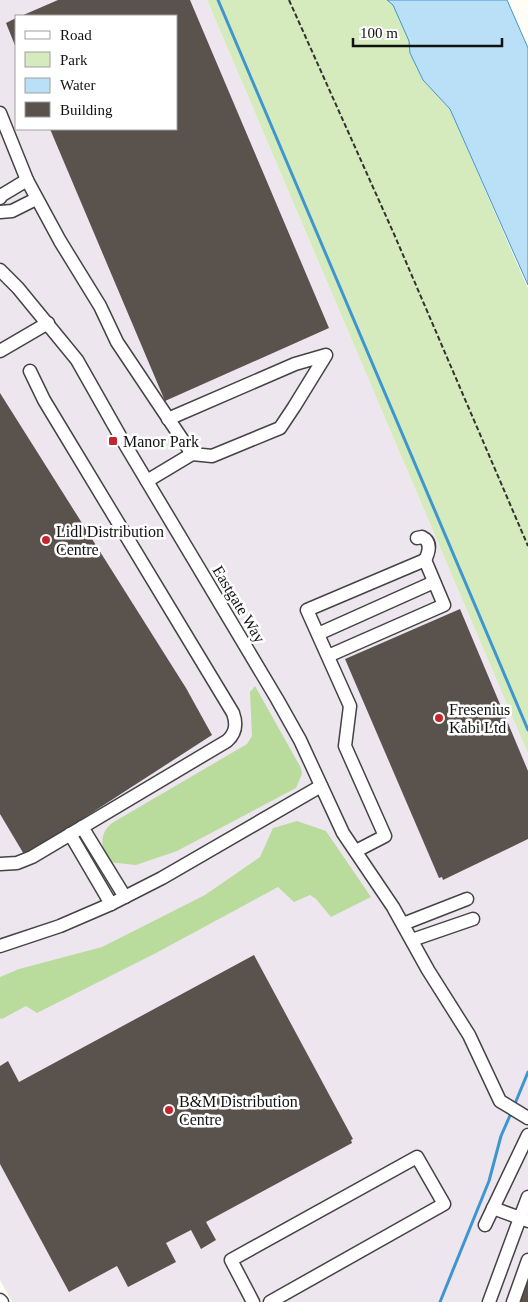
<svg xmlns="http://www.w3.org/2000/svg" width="528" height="1302" viewBox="0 0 528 1302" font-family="'Times New Roman',serif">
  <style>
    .industrial { fill: #eee6ef; fill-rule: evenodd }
    .green { fill: #d5ebbd }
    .forest { fill: #b9dc9c }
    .water { fill: #b9e0f7; stroke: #3f96cf }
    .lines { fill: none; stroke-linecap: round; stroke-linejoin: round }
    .stream { stroke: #3f96cf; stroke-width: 3 }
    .building { fill: #5a524d }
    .minor-casing { stroke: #444; stroke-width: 15 }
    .path { stroke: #333; stroke-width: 2; stroke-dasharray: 5 2.5; stroke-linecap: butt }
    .minor { stroke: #fff; stroke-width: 12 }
    .poi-dot { fill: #c4262e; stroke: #fff; stroke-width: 2 }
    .labels { text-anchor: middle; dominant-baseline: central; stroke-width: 5; stroke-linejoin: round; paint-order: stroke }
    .poi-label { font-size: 16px; fill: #111; stroke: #fff; text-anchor: start }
    .street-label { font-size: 16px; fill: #111; stroke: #fff }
  </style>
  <rect width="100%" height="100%" fill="#fffdf5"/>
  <path class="industrial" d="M0,0H207L528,754V1302H12L0,1280ZM16,16H176V129H16Z"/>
  <path class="green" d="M207,0H387L393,5L409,41L410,53L423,80L450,109L528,289V754Z"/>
  <g class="forest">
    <path d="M255,686L301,768L302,774L296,788L177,851L136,865L107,862C102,846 98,835 112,823L247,744L252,736L250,692Z"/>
    <path d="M297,821L326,831L371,897L331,917L316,899L310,895L294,902L278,887L156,953L37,1013L26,1006L2,1019L0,1018V977L19,969L102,947L205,895L260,857L273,828Z"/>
  </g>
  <path class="water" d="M387,0H507L528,48V285L450,109L423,80L410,53L409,41L393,5Z"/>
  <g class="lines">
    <g class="stream">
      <path d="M218,0L528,730"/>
      <path d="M514,1106L528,1072"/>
      <path d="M440,1302L489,1181L501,1136L512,1111"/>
    </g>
  </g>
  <g class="building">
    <path d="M58,0H190L329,328L165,401L50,129H176V16H21Z"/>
    <path d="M16,18V48L6,23Z"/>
    <path d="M0,393L186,688L212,735L25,856L0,814Z"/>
    <path d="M460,609L528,771V839L443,880L442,877L439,878L345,659Z"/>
    <path d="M254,955L353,1139L351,1140L352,1143L206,1222L216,1240L201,1249L191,1230L166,1243L176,1262L128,1287L117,1266L69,1292L0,1164V1066L8,1061L19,1082Z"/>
    <path d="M528,1272V1302H517Z"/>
  </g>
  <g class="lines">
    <defs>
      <g id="minor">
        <path d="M0,113L27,180"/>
        <path d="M0,198L2,195L27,180L60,241L100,306L117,342L192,454L147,481"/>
        <path d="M0,212L12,211L36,199"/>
        <path d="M0,270L18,288L77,360L120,436L277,699L300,740L343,833L393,907L428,970L469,1035L500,1101L528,1118"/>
        <path d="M0,351L48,323"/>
        <path d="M168,419L295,364L326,355L294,407L280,428L212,456L192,454"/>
        <path d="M417,538L422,537C432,542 429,552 425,560"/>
        <path d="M318,634L434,582"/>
        <path d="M328,656L444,605L425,560L307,610L350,706L345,746L385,836L356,851"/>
        <path d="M82,827L125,897"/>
        <path d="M70,834L111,904"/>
        <path d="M0,864L17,863L32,857L227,741C236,733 237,724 233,713L44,400L30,371"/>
        <path d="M403,924L467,899"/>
        <path d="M412,940L473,919"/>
        <path d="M0,946L60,926L111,904L162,878L321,786"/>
        <path d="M493,1208L520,1218L528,1197"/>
        <path d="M485,1225L528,1135"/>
        <path d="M0,1300L2,1302"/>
        <path d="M253,1302L231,1260L417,1157L444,1204L270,1302"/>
        <path d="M489,1302L520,1218L528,1221"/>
        <path d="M513,1302L528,1260"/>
      </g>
    </defs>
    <use href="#minor" class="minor-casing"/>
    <path class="path" d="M289,0L394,234L528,546"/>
    <use href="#minor" class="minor"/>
  </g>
  <g class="poi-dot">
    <rect x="108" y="436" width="10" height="10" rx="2.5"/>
    <circle cx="46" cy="540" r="5"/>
    <circle cx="439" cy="718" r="5"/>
    <circle cx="169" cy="1110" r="5"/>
  </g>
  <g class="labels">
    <g class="poi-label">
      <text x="123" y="441">Manor Park</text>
      <text x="56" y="531">Lidl Distribution<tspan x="56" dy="18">Centre</tspan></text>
      <text x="449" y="709">Fresenius<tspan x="449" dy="18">Kabi Ltd</tspan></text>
      <text x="179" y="1101">B&amp;M Distribution<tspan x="179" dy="18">Centre</tspan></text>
    </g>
    <g class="street-label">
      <text transform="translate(239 604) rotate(59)">Eastgate Way</text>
    </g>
  </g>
  <rect x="15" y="15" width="162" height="115" fill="#ffffff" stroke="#a0a0a0"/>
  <rect x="25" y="31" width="25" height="8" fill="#ffffff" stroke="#a0a0a0"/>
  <text x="60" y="40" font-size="15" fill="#111111">Road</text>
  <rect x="25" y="52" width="25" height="15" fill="#d5ebbd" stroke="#a0a0a0"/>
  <text x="60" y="65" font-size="15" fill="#111111">Park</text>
  <rect x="25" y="78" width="25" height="15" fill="#b9e0f7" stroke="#a0a0a0"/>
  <text x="60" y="90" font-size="15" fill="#111111">Water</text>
  <rect x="25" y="102" width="25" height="15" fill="#5a524d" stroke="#a0a0a0"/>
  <text x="60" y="115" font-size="15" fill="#111111">Building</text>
  <path d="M353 38v8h149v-8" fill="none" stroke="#111111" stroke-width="2.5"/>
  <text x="360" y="38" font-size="15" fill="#111111" stroke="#ffffff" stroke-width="4" paint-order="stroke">100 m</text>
</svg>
